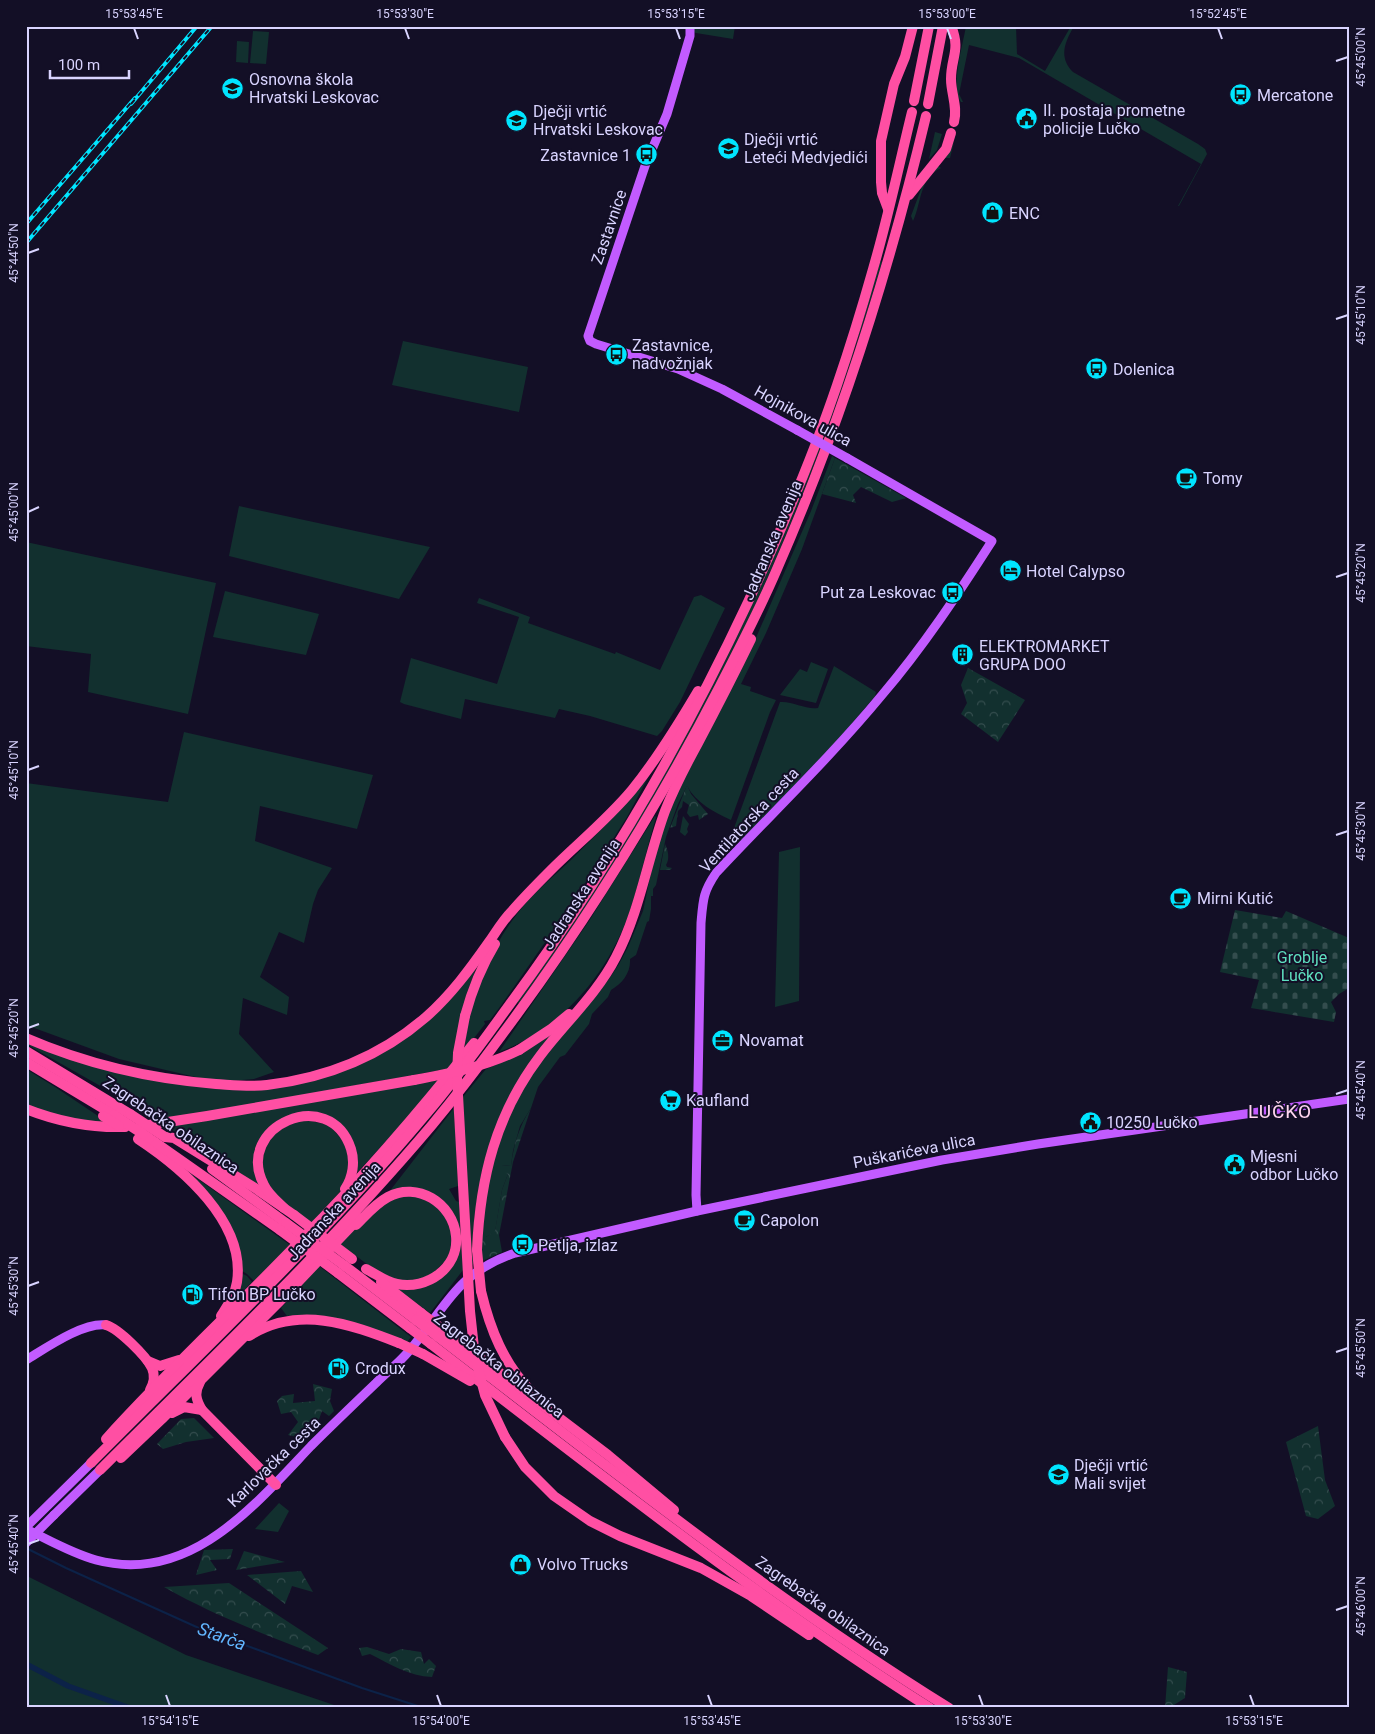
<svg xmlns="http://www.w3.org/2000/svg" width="1375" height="1734" viewBox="0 0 1375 1734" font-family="Roboto,sans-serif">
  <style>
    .green { fill: #12302f }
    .forest { fill: url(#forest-crowns) }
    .cemetery { fill: url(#cemetery-stones) }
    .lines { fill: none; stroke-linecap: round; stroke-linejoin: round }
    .stream { stroke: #0c2248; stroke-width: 2 }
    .canal { stroke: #0c2248; stroke-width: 5.5 }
    .major { stroke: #c25bff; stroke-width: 9 }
    .highway { stroke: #ff4fa3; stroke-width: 10 }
    .rail-casing { stroke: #00e5ff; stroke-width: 4 }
    .rail { stroke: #130f26; stroke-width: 2; stroke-dasharray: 5.5; stroke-linecap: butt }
    .major-bridge { stroke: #c25bff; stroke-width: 9 }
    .highway-bridge { stroke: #ff4fa3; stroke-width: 10 }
    .ticks { fill: none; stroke: #d9d4ff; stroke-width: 2 }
    .labels { text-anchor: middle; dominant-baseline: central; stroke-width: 4; stroke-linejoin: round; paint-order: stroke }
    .poi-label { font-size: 16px; fill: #d9d4ff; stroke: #130f26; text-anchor: start }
    .street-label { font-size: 16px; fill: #d9d4ff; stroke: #130f26 }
    .park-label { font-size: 16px; fill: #5fe0c0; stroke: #130f26 }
    .water-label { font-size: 18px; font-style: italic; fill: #62b6ff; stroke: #130f26 }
    .quarter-label { font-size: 19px; letter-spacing: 1px; fill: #ffd6f0; stroke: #130f26 }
    .neatline { fill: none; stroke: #d9d4ff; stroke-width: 2 }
    .ticks-label { font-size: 12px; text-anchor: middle; fill: #d9d4ff }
  </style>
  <defs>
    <pattern id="forest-crowns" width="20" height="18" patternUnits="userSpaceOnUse" patternTransform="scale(1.25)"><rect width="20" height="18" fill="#12302f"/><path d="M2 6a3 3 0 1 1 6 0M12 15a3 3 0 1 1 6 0" fill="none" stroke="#344d4e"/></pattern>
    <pattern id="cemetery-stones" width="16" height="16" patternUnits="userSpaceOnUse" patternTransform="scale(1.25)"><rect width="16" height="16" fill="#12302f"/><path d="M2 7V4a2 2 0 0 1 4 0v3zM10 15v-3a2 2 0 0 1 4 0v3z" fill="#344d4e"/></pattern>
  </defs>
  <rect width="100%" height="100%" fill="#130f26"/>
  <g class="green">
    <path d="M694,26H735L733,39L696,33L693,32Z"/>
    <path d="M966,26H1016L1017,54L1045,71L1071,26H1074C1065,42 1058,57 1073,72L1198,144L1205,149L1207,154L1179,206H1178L1201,164L1019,58L969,45L959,94L963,102H961C950,87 963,45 966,26Z"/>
    <path d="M253,31L269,32L266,64L250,63Z"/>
    <path d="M237,41L249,42L248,63L236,62Z"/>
    <path d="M935,132L942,134L937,150L929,159Z"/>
    <path d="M954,142L950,158H945L938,166L941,168C919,178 922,202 913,221L911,216L924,181L949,151Z"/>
    <path d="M880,262H882C832,432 767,599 679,754C647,809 615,865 579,918C560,947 539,975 519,1003L517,1002L562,940L627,838L676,754L737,636L763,581L855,347Z"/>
    <path d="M403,341L528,367L519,412L392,385Z"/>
    <path d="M832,456L835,458L802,549L766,633L741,684L751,687L750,691L776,700L770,712L731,820C714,812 696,803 687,786L678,804L666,837L656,885L653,889V896H651V909L649,921L647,922L636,955L630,959C631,973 622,984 611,990L608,997L592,1014L589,1024L565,1055L560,1057L538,1087L531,1108L520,1126L513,1151L511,1166L502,1165L508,1174L502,1190L495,1232L486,1237H481L486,1186L501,1134L521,1091L547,1052L609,979L619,964L628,947L643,911L656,849L667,813L755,640L811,511Z"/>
    <path d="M239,506L430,547L399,599L229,556Z"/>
    <path d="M26,542L216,583L188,714L88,692L91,654L26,646Z"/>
    <path d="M225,591L319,614L306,655L213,637Z"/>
    <path d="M701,595L725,608L680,702L662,731L657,736L590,716L559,709L555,718L465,699L461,719L404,704L400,702L411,658L497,684L519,617L477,603L479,598L530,617L528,623L615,654L616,652L660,670L694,597Z"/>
    <path d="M811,662L828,669L816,703L780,695L800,669L807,672Z"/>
    <path d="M834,666L876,692L875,696L836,742L742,839L726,850L780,702C793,701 806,710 818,708Z"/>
    <path d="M184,732L373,775L357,829L260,806L255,841L332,868L318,890L313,904L304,943L279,932L260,977L289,997L287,1015L243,998L239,1034L274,1072L254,1079L230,1081L204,1079L119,1059L26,1025V783L168,802Z"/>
    <path d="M649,776L627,817L571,905L502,1004L490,1020L484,1021L485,1024L464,1051C469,1002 487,953 517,914C533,893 553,877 571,860C598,833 625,806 649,776Z"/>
    <path d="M655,816L656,817C648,844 642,871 634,898C614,967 566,1027 499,1052L589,921Z"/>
    <path d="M800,847L799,1001L775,1007L779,852Z"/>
    <path d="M477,966L467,993L452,1068L158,1121L143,1110L26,1044V1041L58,1053L247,1088L374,1056Z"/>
    <path d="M555,1031L543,1045L482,1170L474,1219V1264L472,1265L462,1098L486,1069L498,1064Z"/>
    <path d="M26,1069L55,1087L110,1124L74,1120L26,1106Z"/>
    <path d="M442,1080L355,1175L345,1133L302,1113L290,1115L264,1135L262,1187L166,1126L412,1084Z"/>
    <path d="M454,1108L458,1186L449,1189L456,1201L459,1202L463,1270L430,1313L396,1288L417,1287L457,1253L444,1203L389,1192Z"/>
    <path d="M302,1119L329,1125L345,1143L350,1165L343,1187L339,1193L311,1223L284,1204L271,1189L262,1171L264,1149L274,1132Z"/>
    <path d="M177,1164L290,1245L254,1281L247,1274L242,1271L239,1249Z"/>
    <path d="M416,1195L442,1210L453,1236L448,1258L428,1278L403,1282L379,1273L340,1244L373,1209L390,1199Z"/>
    <path d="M319,1266L411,1337L407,1342L293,1315L287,1316L281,1308Z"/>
    <path d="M241,1273L247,1276L252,1282L234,1301Z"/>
    <path d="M279,1503L289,1511L278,1532L255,1529Z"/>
    <path d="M29,1577L186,1655L343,1708H26V1580Z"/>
  </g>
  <g class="forest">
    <path d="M835,458L844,463L906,498L892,502L861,487L853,495L856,503L822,494Z"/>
    <path d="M968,668L1025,700L998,742L961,714L967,703L961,685Z"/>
    <path d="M687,785L691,794L708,814L699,820L698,815L690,817L687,813L689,805L683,801L682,807L678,811L676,826L670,828Z"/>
    <path d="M683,816L689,824L687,829L688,832L685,836L680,832Z"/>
    <path d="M665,844C668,850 670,859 666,865L667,867L672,868L670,870H660Z"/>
    <path d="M531,1108L513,1162L499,1235L502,1252L482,1261L481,1237H486L495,1231L502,1190L508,1174L503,1171L502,1165L511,1166C514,1143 519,1127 531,1108Z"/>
    <path d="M313,1384L332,1389L330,1401L334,1411L329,1416L322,1411L318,1422L308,1426L297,1437L288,1435L298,1422L291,1412L281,1414L277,1401L282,1396L294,1394L293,1403L315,1401Z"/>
    <path d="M194,1418L214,1438L186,1442L163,1449L157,1444L181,1419Z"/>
    <path d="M1318,1426L1325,1480L1335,1506L1318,1519L1306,1516L1286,1442Z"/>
    <path d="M233,1549L230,1559L210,1560L217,1570L196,1575L204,1550Z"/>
    <path d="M244,1551L285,1562L236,1570Z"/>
    <path d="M301,1571L313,1592L292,1586L285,1604L247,1575Z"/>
    <path d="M229,1583L328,1648L318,1655C266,1635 213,1615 164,1587Z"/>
    <path d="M367,1647L389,1654L401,1649L421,1652L424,1664L429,1659L436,1666L432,1677C409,1676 390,1664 370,1654L362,1656L359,1648Z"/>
    <path d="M1168,1667L1187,1672L1185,1698L1169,1708H1165Z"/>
  </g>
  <path class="cemetery" d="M1235,910L1282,918L1286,911L1349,938V988L1339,994L1331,1002L1336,1012L1334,1022L1251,1008L1259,980L1220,972Z"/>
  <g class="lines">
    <path class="stream" d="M26,1548L66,1568L201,1629L362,1688L424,1708"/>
    <path class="canal" d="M26,1664L68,1686L130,1708"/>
    <g class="major">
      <path d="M690,26V36L667,114L645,166L588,336L590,341L596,344L678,369L722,389L797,430"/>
      <path d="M697,1211L696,1195L701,923C703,900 703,892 716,873C771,814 830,758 882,695C923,647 958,594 992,541L847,458"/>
      <path d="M26,1360C46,1348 83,1322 106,1325"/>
      <path d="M54,1515L100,1470"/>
      <path d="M26,1527L91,1463"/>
      <path d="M26,1529C49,1540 71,1553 96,1560C189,1585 254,1506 311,1446C332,1425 354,1404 376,1383C387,1372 399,1363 409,1351C447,1307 454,1274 515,1253L697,1211L942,1160L1038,1144L1349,1099"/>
    </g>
    <g class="highway">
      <path d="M951,26C961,50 951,57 951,79C951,94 958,107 954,122"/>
      <path d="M914,101L929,26"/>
      <path d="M928,104L943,26"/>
      <path d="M909,195L946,149L951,133"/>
      <path d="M888,209L882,193L881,182V141L894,84L905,57L913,26"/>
      <path d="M465,1016C472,990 481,967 495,944"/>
      <path d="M26,1038C86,1064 152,1079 216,1084C233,1085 251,1087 267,1085C326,1078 381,1056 426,1017C451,995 470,969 489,942C496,932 503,920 512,911C524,897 537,884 550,871C577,844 607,820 632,790C657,759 678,725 698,691"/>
      <path d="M519,1050L551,1029L569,1014"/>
      <path d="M26,1051L130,1114"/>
      <path d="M26,1062L114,1115"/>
      <path d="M26,1109C59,1122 90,1128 125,1127"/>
      <path d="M142,1126L207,1116L414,1080"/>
      <path d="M165,1137L174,1138L255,1188L294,1215"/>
      <path d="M138,1139C182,1168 246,1222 237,1282C235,1295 228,1305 221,1316"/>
      <path d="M152,1140L280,1230"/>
      <path d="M212,1169L286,1223"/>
      <path d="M284,1208C277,1201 268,1194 264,1185C233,1126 330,1084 351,1149C355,1162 353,1177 345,1189"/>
      <path d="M356,1225C366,1215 375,1204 388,1197C417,1181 453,1203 456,1236C459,1268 427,1290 397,1284C386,1282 376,1274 366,1269"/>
      <path d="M477,1250C480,1178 496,1114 540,1056C565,1023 597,994 616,957C640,911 647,860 665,811C674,788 686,765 698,743C716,709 734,674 751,639"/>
      <path d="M345,1266L416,1320"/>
      <path d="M338,1273L410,1328"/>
      <path d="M381,1282L421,1313"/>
      <path d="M481,1291C490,1329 504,1365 533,1393"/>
      <path d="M106,1325C119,1329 146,1356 152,1368C155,1375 154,1383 150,1390"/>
      <path d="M442,1329L608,1455L674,1510"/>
      <path d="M249,1336C298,1305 350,1324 399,1343"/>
      <path d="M437,1336C604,1464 769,1596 949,1708"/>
      <path d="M431,1344C594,1470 756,1597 930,1708"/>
      <path d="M423,1354L470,1381"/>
      <path d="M148,1361L160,1366L179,1360"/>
      <path d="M200,1382C194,1393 196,1400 202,1410L276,1485"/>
      <path d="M172,1413L184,1407L202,1410"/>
      <path d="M505,1437L525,1467L554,1496L590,1521L620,1536L701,1568L751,1596L809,1635"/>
      <path d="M106,1439C169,1369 238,1306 302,1239C363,1177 420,1111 474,1043"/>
      <path d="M121,1458L162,1419L278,1303L359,1218"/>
      <path d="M91,1463C205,1348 323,1237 427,1113C457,1078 483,1041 510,1004C603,878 682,743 748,602C781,531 812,459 837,385C850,347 862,308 873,269C888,218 899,165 912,112"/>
      <path d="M100,1470C213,1357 329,1247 432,1125C456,1096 479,1066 501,1036C584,925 657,808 720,686C740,647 760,609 777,569C841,423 889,271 926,116"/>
    </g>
    <defs>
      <g id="rail">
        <path d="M131,104L197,26"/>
        <path d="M26,224L135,98"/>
        <path d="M26,243L212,26"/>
      </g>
    </defs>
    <use href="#rail" class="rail-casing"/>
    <use href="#rail" class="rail"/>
    <g class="major-bridge">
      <path d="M797,430L847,458"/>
      <path d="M26,1543L54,1515"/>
    </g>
    <g class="highway-bridge">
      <path d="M465,1016L458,1053L457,1077L470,1311L475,1357L485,1395L505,1437"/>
      <path d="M414,1080C452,1073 484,1067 519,1050"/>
      <path d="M130,1114L165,1137"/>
      <path d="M114,1115L149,1138"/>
      <path d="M103,1116L119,1126"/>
      <path d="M294,1215L352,1259"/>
      <path d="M286,1223L345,1266"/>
      <path d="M280,1230L338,1273"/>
      <path d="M477,1250L481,1291"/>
      <path d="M421,1313L442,1329"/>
      <path d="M416,1320L437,1336"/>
      <path d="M410,1328L431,1344"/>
      <path d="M399,1343L423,1354"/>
    </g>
  </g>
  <path class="ticks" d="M134,28L138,39M405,28L409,39M676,28L680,39M947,28L951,39M1218,28L1222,39M1336,61L1348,57M28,253L39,249M1336,319L1348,315M28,512L39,507M1336,577L1348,573M28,770L39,766M1336,835L1348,831M28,1028L39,1024M1336,1094L1348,1090M28,1286L39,1282M1336,1352L1348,1348M28,1544L39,1540M1336,1610L1348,1606M166,1695L170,1706M437,1695L441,1706M708,1695L712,1706M979,1695L983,1706M1250,1695L1254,1706"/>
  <defs>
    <symbol id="school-disc" viewBox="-11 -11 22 22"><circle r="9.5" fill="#00e5ff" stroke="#130f26"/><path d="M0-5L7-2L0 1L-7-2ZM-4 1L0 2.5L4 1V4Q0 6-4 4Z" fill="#111"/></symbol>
    <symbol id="bus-disc" viewBox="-11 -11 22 22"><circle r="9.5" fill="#00e5ff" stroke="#130f26"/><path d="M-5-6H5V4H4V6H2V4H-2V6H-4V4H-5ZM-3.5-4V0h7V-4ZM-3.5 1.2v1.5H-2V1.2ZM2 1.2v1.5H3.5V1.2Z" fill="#111"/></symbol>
    <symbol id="civic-disc" viewBox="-11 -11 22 22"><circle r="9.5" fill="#00e5ff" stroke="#130f26"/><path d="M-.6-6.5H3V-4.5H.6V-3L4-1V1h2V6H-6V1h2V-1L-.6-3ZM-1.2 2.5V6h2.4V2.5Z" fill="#111"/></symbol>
    <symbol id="shop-disc" viewBox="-11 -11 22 22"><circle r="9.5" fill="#00e5ff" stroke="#130f26"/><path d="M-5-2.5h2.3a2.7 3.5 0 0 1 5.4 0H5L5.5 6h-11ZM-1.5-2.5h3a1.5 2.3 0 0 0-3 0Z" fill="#111"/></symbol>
    <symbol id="cafe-disc" viewBox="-11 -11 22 22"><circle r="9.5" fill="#00e5ff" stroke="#130f26"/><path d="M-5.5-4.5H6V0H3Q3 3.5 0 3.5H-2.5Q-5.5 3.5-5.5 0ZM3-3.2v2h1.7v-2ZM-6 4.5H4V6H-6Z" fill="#111"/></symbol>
    <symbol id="hotel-disc" viewBox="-11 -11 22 22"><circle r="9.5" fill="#00e5ff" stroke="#130f26"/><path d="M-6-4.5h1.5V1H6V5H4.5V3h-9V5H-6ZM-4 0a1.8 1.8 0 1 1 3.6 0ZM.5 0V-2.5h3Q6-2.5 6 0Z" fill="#111"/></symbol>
    <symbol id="building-disc" viewBox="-11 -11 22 22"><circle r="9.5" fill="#00e5ff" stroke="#130f26"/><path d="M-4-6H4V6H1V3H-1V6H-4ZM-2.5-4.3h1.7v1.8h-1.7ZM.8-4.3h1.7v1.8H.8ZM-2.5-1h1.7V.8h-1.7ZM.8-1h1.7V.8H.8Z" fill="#111"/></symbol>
    <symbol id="office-disc" viewBox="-11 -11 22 22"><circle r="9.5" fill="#00e5ff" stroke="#130f26"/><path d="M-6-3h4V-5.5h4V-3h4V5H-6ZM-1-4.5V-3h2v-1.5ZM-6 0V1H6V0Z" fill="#111"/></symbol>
    <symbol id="supermarket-disc" viewBox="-11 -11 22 22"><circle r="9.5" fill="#00e5ff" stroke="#130f26"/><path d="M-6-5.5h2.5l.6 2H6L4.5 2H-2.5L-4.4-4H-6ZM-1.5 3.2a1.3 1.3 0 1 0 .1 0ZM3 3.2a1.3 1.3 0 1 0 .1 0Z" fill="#111"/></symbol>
    <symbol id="fuel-disc" viewBox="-11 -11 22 22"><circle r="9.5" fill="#00e5ff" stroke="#130f26"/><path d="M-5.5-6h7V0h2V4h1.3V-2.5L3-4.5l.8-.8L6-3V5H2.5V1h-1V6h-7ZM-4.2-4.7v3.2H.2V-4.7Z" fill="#111"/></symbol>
  </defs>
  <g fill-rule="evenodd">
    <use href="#school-disc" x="220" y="76" width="25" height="25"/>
    <use href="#bus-disc" x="1228" y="82" width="25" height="25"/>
    <use href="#civic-disc" x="1014" y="106" width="25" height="25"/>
    <use href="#school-disc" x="504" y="108" width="25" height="25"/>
    <use href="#school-disc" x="716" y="136" width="25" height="25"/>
    <use href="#bus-disc" x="634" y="142" width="25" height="25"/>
    <use href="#shop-disc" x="980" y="200" width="25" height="25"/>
    <use href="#bus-disc" x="604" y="342" width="25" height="25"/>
    <use href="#bus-disc" x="1084" y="356" width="25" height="25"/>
    <use href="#cafe-disc" x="1174" y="466" width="25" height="25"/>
    <use href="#hotel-disc" x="998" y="558" width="25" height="25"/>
    <use href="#bus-disc" x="940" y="580" width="25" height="25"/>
    <use href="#building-disc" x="950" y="642" width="25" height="25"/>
    <use href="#cafe-disc" x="1168" y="886" width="25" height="25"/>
    <use href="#office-disc" x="710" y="1028" width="25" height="25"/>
    <use href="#supermarket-disc" x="658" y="1088" width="25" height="25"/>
    <use href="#civic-disc" x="1078" y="1110" width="25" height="25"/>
    <use href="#civic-disc" x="1222" y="1152" width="25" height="25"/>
    <use href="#cafe-disc" x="732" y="1208" width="25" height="25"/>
    <use href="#bus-disc" x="510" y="1232" width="25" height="25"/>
    <use href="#fuel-disc" x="180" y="1282" width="25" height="25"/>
    <use href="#fuel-disc" x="326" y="1356" width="25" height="25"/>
    <use href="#school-disc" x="1046" y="1462" width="25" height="25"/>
    <use href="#shop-disc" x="508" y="1552" width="25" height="25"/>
  </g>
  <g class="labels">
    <g class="poi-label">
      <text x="249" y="79">Osnovna škola<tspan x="249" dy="18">Hrvatski Leskovac</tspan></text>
      <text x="1257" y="95">Mercatone</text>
      <text x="1043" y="110">II. postaja prometne<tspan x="1043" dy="18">policije Lučko</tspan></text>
      <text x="533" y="111">Dječji vrtić<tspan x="533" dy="18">Hrvatski Leskovac</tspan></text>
      <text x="744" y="139">Dječji vrtić<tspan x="744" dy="18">Leteći Medvjedići</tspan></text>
      <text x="631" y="155" text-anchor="end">Zastavnice 1</text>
      <text x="1009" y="213">ENC</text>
      <text x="632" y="345">Zastavnice,<tspan x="632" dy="18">nadvožnjak</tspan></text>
      <text x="1113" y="369">Dolenica</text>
      <text x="1203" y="478">Tomy</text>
      <text x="1026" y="571">Hotel Calypso</text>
      <text x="936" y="592" text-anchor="end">Put za Leskovac</text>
      <text x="979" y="646">ELEKTROMARKET<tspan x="979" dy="18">GRUPA DOO</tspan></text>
      <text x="1197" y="898">Mirni Kutić</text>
      <text x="739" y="1040">Novamat</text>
      <text x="686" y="1100">Kaufland</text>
      <text x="1106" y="1122">10250 Lučko</text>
      <text x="1250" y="1156">Mjesni<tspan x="1250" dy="18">odbor Lučko</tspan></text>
      <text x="760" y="1220">Capolon</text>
      <text x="538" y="1245">Petlja, izlaz</text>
      <text x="208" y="1294">Tifon BP Lučko</text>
      <text x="355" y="1368">Crodux</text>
      <text x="1074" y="1465">Dječji vrtić<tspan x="1074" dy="18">Mali svijet</tspan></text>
      <text x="537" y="1564">Volvo Trucks</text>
    </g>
    <g class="street-label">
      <text transform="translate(609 227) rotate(-71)">Zastavnice</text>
      <text transform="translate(803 416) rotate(29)">Hojnikova ulica</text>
      <text transform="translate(772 540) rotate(-67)">Jadranska avenija</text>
      <text transform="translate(749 820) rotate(-47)">Ventilatorska cesta</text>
      <text transform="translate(581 894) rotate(-57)">Jadranska avenija</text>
      <text transform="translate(171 1125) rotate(34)">Zagrebačka obilaznica</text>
      <text transform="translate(914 1151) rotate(-11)">Puškarićeva ulica</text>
      <text transform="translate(334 1211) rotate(-47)">Jadranska avenija</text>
      <text transform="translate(499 1365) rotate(38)">Zagrebačka obilaznica</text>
      <text transform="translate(274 1462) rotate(-44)">Karlovačka cesta</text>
      <text transform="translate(823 1606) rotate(35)">Zagrebačka obilaznica</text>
    </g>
    <g class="park-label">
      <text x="1302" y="957">Groblje<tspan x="1302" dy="18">Lučko</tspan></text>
    </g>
    <g class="water-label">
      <text transform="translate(222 1636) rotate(20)">Starča</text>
    </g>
    <g class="quarter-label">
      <text x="1280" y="1111">LUČKO</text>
    </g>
  </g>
  <rect width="1375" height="1734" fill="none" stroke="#130f26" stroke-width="55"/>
  <path d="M50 70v8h79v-8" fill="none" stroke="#d9d4ff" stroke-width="2.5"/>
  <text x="58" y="70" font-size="15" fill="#d9d4ff" stroke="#130f26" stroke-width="4" paint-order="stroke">100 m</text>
  <rect x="28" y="28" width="1320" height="1678" class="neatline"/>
  <g class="ticks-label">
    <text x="134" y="18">15°53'45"E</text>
    <text x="405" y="18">15°53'30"E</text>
    <text x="676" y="18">15°53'15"E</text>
    <text x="947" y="18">15°53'00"E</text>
    <text x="1218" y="18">15°52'45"E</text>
    <text transform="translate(1361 57) rotate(-90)" y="4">45°45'00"N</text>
    <text transform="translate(14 253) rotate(-90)" y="4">45°44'50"N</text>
    <text transform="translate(1361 315) rotate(-90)" y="4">45°45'10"N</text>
    <text transform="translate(14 512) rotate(-90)" y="4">45°45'00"N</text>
    <text transform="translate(1361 573) rotate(-90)" y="4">45°45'20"N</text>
    <text transform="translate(14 770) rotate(-90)" y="4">45°45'10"N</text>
    <text transform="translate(1361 831) rotate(-90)" y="4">45°45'30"N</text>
    <text transform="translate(14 1028) rotate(-90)" y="4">45°45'20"N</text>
    <text transform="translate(1361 1090) rotate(-90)" y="4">45°45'40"N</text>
    <text transform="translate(14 1286) rotate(-90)" y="4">45°45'30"N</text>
    <text transform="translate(1361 1348) rotate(-90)" y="4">45°45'50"N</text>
    <text transform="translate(14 1544) rotate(-90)" y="4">45°45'40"N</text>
    <text transform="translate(1361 1606) rotate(-90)" y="4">45°46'00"N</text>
    <text x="170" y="1725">15°54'15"E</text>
    <text x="441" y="1725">15°54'00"E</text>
    <text x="712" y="1725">15°53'45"E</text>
    <text x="983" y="1725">15°53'30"E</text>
    <text x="1254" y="1725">15°53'15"E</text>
  </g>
</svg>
